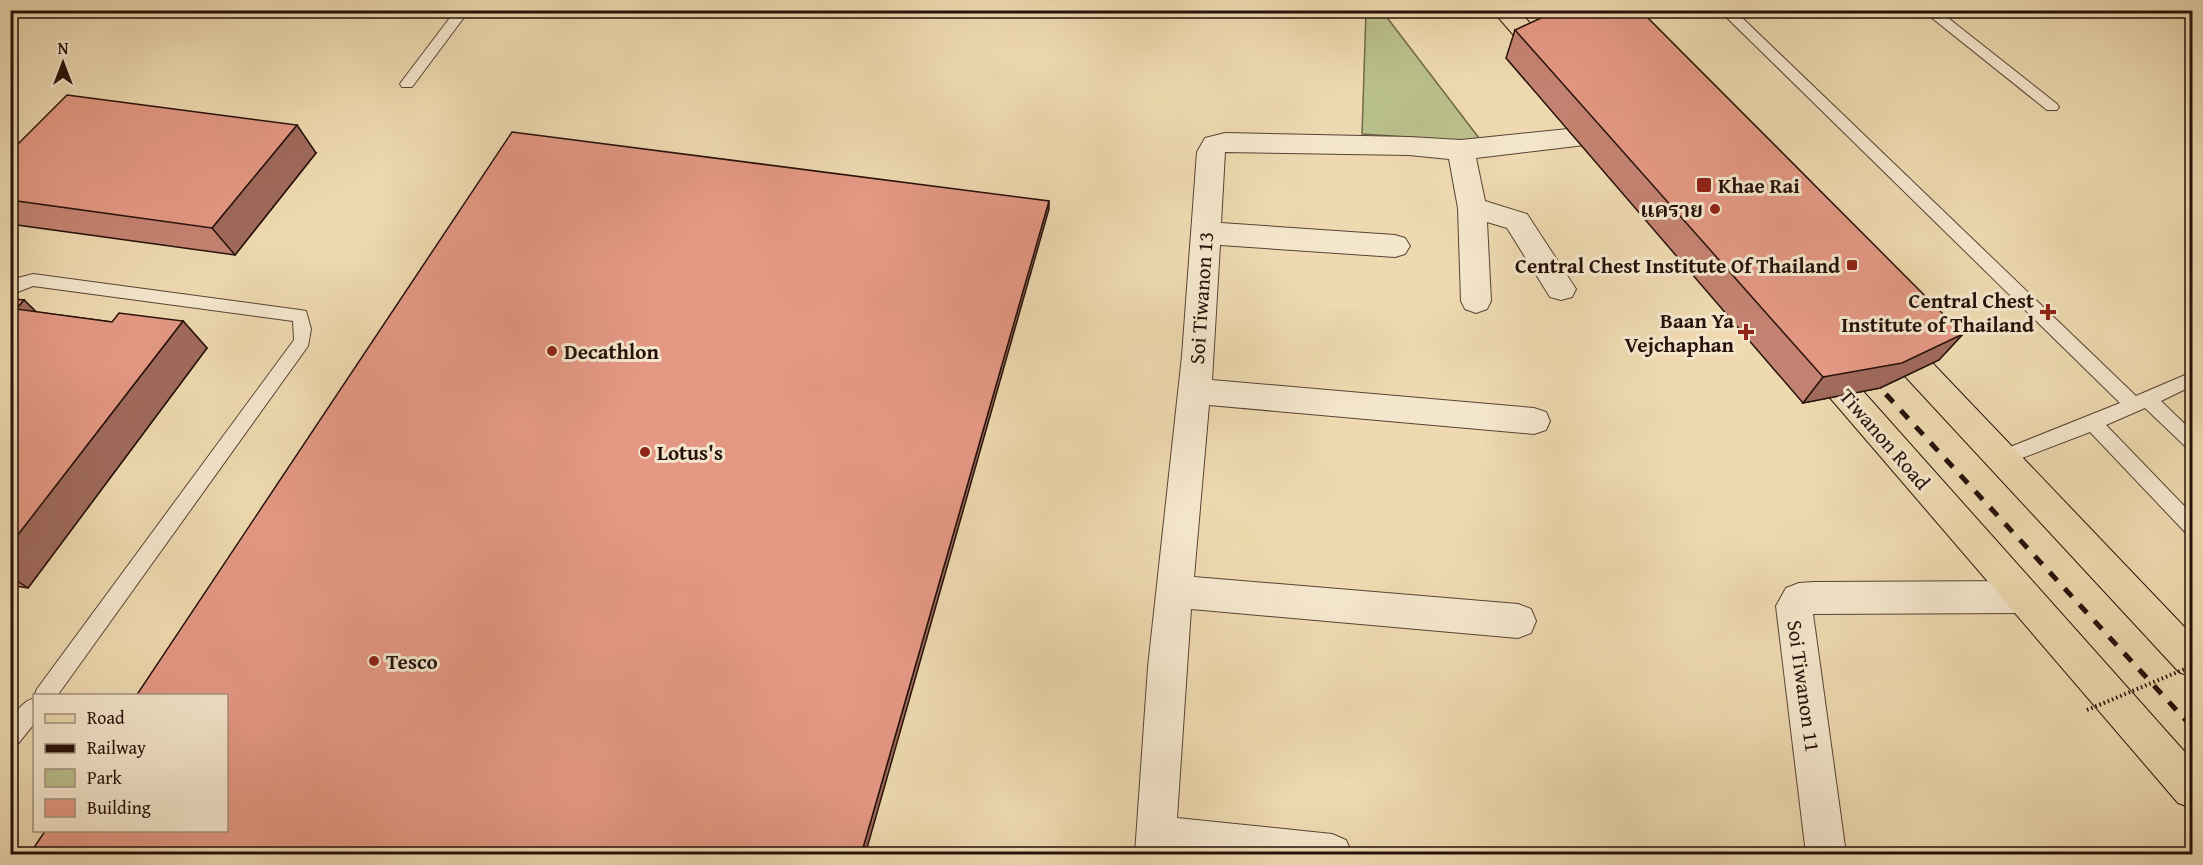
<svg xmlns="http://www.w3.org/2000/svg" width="2203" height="865" viewBox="0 0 2203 865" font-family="'Gentium Book Plus','Noto Serif Thai',serif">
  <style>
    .green { fill: #b9bf8b; stroke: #70684a; stroke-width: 1.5 }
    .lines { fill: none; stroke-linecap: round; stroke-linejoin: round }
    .service-casing { stroke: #584334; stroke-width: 2 }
    .minor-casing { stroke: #584334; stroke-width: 2 }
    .primary-casing { stroke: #26110a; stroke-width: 2 }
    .service { fill: #f4e6cc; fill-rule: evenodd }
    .minor { fill: #f4e6cc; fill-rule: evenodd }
    .primary { fill: #eed9b0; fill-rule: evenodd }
    .rail-far1 { stroke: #26110a; stroke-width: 4; stroke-dasharray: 9 9; stroke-linecap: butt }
    .rail { stroke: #26110a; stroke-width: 5; stroke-dasharray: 11 11; stroke-linecap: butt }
    .path-bridge { stroke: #26110a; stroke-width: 4; stroke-dasharray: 1.5 3; stroke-linecap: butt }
    .wall { fill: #c48372; stroke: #26110a; stroke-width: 1.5 }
    .shaded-wall { fill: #a06a5c; stroke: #26110a; stroke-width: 1.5 }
    .building { fill: #e49884; stroke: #26110a; stroke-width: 1.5 }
    .poi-dot { fill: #8f2418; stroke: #f4e6cc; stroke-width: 2 }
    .labels { text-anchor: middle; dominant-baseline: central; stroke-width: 6; stroke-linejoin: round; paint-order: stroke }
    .poi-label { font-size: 21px; font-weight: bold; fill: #26110a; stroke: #f4e6cc; text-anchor: start }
    .street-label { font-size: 21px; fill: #26110a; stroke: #f4e6cc }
  </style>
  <rect width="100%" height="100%" fill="#eed9b0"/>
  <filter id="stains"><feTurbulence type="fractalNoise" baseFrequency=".00333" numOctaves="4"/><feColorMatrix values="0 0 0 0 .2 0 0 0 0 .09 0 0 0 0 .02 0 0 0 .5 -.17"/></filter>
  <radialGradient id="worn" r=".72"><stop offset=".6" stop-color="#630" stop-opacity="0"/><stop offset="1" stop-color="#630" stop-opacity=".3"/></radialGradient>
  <path class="green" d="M1366,11H1382L1482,142L1362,134Z"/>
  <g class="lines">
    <defs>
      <g id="service">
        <path d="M437,10H496L494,13L475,17L465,16L412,87H402L400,84L402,81L452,15L439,13Z"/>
        <path d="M1719,10H1734L2136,396L2192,372V386L2161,401L2192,431V449L2186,447L2145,408L2106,425L2192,514V534L2185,532L2090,432L2001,466L1995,463L1992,458L1995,453L2120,403Z"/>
        <path d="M1922,10H1938L2057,104L2059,107L2057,110H2047Z"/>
        <path d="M33,274L300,310L306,311L311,329L308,346L57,696H34V698V696L37,689L294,340L293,321L33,286L10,295V280Z"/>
        <path d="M34,698V724L17,745L10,748C10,727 11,707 34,698Z"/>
      </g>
      <g id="minor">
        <path d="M1617,124L1627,126L1631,133L1627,140L1476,158L1485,201L1527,214L1576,289L1572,297L1561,300L1550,297L1507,228L1487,222L1491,301L1487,309L1476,313L1465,309L1461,301L1458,208L1449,159L1409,155L1225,152L1221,223L1395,235L1405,238L1410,246L1405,254L1395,257L1220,245L1212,380L1534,408L1546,412L1550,421L1546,430L1534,434L1209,405L1194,577L1518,604L1531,609L1536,621L1531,633L1518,638L1191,609L1177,818L1332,834L1346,840L1352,854H1135L1148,667L1182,356L1197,152L1205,138L1225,133L1409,137L1461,140Z"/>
        <path d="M2024,581L2037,586L2042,597L2037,608L2024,613L1813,614L1846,854H1806L1776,606L1786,588L1799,583L1813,582Z"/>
      </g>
      <g id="primary">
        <path d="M1492,10H1518L1559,55L1563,61L1559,67L1550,69L1541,67Z"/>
        <path d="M1888,325L1899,328L2192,635V677L2179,672L1877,346L1872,337L1877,328Z"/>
        <path d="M1818,350L1829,353L2192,760V808L2178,803L1807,371L1802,362L1807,353Z"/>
      </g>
    </defs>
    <use href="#service" class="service-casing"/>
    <use href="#minor" class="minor-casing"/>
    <use href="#primary" class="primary-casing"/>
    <use href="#service" class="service"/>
    <use href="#minor" class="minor"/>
    <use href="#primary" class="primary"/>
    <g class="rail-far1">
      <path d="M1533,10L1551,30"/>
      <path d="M1869,376L1872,379"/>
    </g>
    <path class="rail" d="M1871,378L2192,727"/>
    <path class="path-bridge" d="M2087,710L2192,666"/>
  </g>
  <g class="wall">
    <path d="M1515,30L1963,334L1939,360L1880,388L1803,403L1506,58Z"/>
    <path d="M10,152L316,153L235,255L10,224Z"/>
    <path d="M10,299L24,300L36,312L112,322L183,321L207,348L28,588L10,585Z"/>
  </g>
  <g class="shaded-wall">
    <path d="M297,125L316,153L235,255L212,228Z"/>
    <path d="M1049,201V209L865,855H861Z"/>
    <path d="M24,300L52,327L16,309Z"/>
    <path d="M183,321L207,348L28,588L10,576V545Z"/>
    <path d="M1963,334L1939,360L1880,388L1803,403L1823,377Z"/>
  </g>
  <g class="building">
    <path d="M1558,10H1640L1963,334L1902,363L1823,377L1515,30Z"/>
    <path d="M67,95L297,125L212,228L10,200V152Z"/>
    <path d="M512,132L1049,201L861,855H29L45,831H226V696H136Z"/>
    <path d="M10,299L24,300L16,309L112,322L119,313L183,321L10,545Z"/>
  </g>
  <g class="poi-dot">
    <rect x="1696" y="177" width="16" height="16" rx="3"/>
    <circle cx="1715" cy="209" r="6"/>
    <rect x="1846" y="259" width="12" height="12" rx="3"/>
    <path d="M2045 303h6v6h6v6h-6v6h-6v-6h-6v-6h6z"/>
    <path d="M1743 323h6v6h6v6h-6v6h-6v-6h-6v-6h6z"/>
    <circle cx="552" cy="351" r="6"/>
    <circle cx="645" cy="452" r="6"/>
    <circle cx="374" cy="661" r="6"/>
  </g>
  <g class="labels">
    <g class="poi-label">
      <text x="1718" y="185">Khae Rai</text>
      <text x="1703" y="209" text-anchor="end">แคราย</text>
      <text x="1840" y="265" text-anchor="end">Central Chest Institute Of Thailand</text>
      <text x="2034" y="300" text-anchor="end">Central Chest<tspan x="2034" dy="24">Institute of Thailand</tspan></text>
      <text x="1734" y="320" text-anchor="end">Baan Ya<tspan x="1734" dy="24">Vejchaphan</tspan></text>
      <text x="564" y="351">Decathlon</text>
      <text x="657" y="452">Lotus's</text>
      <text x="386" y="661">Tesco</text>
    </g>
    <g class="street-label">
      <text transform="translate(1201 298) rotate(-86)">Soi Tiwanon 13</text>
      <text transform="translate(1885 439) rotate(49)">Tiwanon Road</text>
      <text transform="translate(1804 686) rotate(82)">Soi Tiwanon 11</text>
    </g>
  </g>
  <rect width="2203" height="865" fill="none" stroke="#eed9b0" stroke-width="36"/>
  <rect x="12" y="12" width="2179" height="841" fill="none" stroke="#26110a" stroke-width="3"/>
  <rect x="18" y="18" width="2167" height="829" fill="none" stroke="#26110a" stroke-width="1.5"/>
  <rect x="33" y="694" width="195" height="138" fill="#f4e6cc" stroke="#a2917e" stroke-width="1.5"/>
  <rect x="45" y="714" width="30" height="9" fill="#eed9b0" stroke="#a2917e" stroke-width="1.5"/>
  <text x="87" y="724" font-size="18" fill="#26110a">Road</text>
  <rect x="45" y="744" width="30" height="9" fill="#26110a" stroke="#a2917e" stroke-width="1.5"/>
  <text x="87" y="754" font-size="18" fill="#26110a">Railway</text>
  <rect x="45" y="769" width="30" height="18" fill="#b9bf8b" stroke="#a2917e" stroke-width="1.5"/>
  <text x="87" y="784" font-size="18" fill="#26110a">Park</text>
  <rect x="45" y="799" width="30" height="18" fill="#e49884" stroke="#a2917e" stroke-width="1.5"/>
  <text x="87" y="814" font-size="18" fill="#26110a">Building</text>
  <g transform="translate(63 63)" stroke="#f4e6cc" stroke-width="4.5" paint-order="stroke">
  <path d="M0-4.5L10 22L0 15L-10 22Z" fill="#26110a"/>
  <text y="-9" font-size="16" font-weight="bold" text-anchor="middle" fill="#26110a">N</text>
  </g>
  <rect width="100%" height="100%" filter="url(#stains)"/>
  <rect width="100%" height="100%" fill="url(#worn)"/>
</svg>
